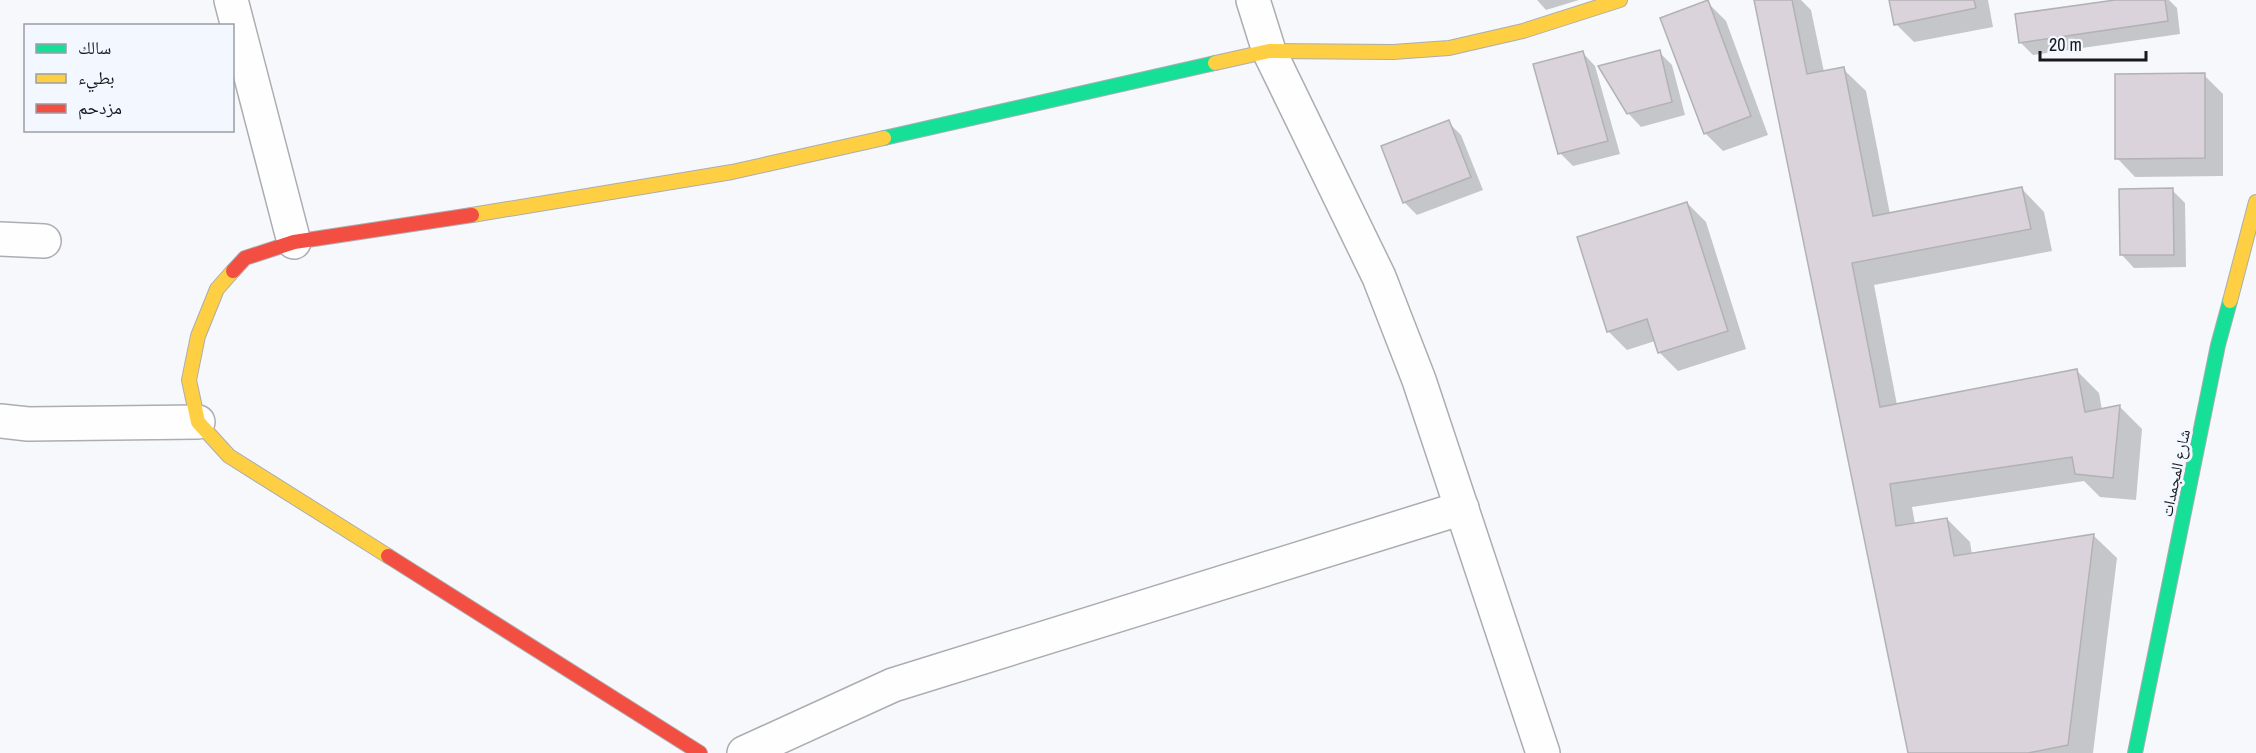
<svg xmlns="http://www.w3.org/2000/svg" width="2256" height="753" viewBox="0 0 2256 753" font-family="'Archivo Narrow','Noto Naskh Arabic',sans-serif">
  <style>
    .shadow { fill: #0003 }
    .building { fill: #dad3db; stroke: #b2b2b4; stroke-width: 1.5 }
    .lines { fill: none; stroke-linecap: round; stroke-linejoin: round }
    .street-casing { stroke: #abadb0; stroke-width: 36 }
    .fast-casing { stroke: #abadb0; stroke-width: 16 }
    .slow-casing { stroke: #abadb0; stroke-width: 16 }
    .jam-casing { stroke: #abadb0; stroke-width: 16 }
    .street { stroke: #fefeff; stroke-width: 33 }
    .fast { stroke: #16e098; stroke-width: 14 }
    .slow { stroke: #ffcf43; stroke-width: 14 }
    .jam { stroke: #f24e42; stroke-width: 14 }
    .labels { text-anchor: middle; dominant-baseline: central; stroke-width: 6; stroke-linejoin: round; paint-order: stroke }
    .street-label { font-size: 16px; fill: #17191c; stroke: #f3f7ff }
  </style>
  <rect width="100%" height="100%" fill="#f6f8fc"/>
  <g class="shadow">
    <path d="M1537,0H1579L1546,10Z"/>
    <path d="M1755,0H1801L1811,10L1824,72L1843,69L1866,91L1890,214L2022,189L2044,212L2052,251L1874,285L1897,405L2076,370L2099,393L2102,410L2120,407L2142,429L2136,500L2100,497L2084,481L1912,507L1915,524L1947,519L1970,542L1972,555L2094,536L2117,558L2093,753H1909Z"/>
    <path d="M1891,0H1988L1993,27L1914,42L1896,24Z"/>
    <path d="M2126,0H2169L2177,8L2180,34L2033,55L2020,42Z"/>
    <path d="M1707,2L1726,21L1768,135L1723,151L1705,133Z"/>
    <path d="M1582,52L1595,66L1620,154L1573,166L1560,153Z"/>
    <path d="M1659,52L1672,65L1685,115L1641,127L1628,113Z"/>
    <path d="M2204,75L2223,94V176L2135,177L2117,158Z"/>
    <path d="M1448,122L1461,135L1483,190L1417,215L1404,202Z"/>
    <path d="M2172,190L2185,203L2186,267L2134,268L2121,254Z"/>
    <path d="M1687,203L1706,222L1746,349L1678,371L1659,352L1655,341L1627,350L1608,331Z"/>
  </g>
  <g class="building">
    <path d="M1708,0L1751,116L1704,134L1660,18Z"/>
    <path d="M1754,0H1792L1807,74L1844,67L1873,216L2022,187L2031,229L1852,263L1880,407L2077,369L2085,412L2120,405L2113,478L2075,474L2072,457L1890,484L1896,526L1947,518L1954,556L2094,534L2068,745L2028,753H1908Z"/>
    <path d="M1889,0H1974L1976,8L1894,25Z"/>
    <path d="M2115,0H2165L2168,21L2019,43L2015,14Z"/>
    <path d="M1660,50L1672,102L1627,114L1598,66Z"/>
    <path d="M1583,51L1608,141L1558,154L1533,64Z"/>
    <path d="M2205,73V158L2115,159V74Z"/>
    <path d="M1449,120L1471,177L1403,203L1381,146Z"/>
    <path d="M2173,188L2174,255H2120L2119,189Z"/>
    <path d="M1687,202L1728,331L1658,353L1647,319L1607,332L1577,237Z"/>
  </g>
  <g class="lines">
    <defs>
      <g id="street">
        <path d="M231,0L294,242"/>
        <path d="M1253,0L1269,51L1379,277L1419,380L1543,753"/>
        <path d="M0,239L44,241"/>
        <path d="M0,421L28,424L198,422"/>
        <path d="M744,753L893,685L1462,508"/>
      </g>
      <g id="fast">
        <path d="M884,138L1215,63"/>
        <path d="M2135,753L2218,345L2230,301"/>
      </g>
      <g id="slow">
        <path d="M1215,63L1269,51L1393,52L1449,48L1523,31L1620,0"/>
        <path d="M472,215L732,172L884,138"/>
        <path d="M233,271L217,289L198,336L189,380L198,422L229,456L388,556"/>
        <path d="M2230,301L2256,202"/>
      </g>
      <g id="jam">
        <path d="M233,271L245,258L294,242L472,215"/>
        <path d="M388,556L700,753"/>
      </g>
    </defs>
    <use href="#street" class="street-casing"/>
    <use href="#fast" class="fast-casing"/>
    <use href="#slow" class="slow-casing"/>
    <use href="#jam" class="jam-casing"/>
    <use href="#street" class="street"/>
    <use href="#fast" class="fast"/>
    <use href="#slow" class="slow"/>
    <use href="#jam" class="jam"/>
  </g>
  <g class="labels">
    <g class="street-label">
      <text transform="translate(2175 473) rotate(-78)">شارع المجمدات</text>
    </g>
  </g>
  <rect x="24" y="24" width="210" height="108" fill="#f3f7ff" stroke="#9b9ea4" stroke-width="1.5"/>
  <rect x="36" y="44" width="30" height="9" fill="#16e098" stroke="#9b9ea4" stroke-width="1.5"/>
  <text x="78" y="54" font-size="18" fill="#17191c">سالك</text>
  <rect x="36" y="74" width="30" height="9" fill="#ffcf43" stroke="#9b9ea4" stroke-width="1.5"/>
  <text x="78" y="84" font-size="18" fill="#17191c">بطيء</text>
  <rect x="36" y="104" width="30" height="9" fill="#f24e42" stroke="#9b9ea4" stroke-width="1.5"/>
  <text x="78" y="114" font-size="18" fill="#17191c">مزدحم</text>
  <path d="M2040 51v9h106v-9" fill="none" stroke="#17191c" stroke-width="3"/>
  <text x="2049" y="51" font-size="18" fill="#17191c" stroke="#f3f7ff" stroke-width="4.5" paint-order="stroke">20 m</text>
</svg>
